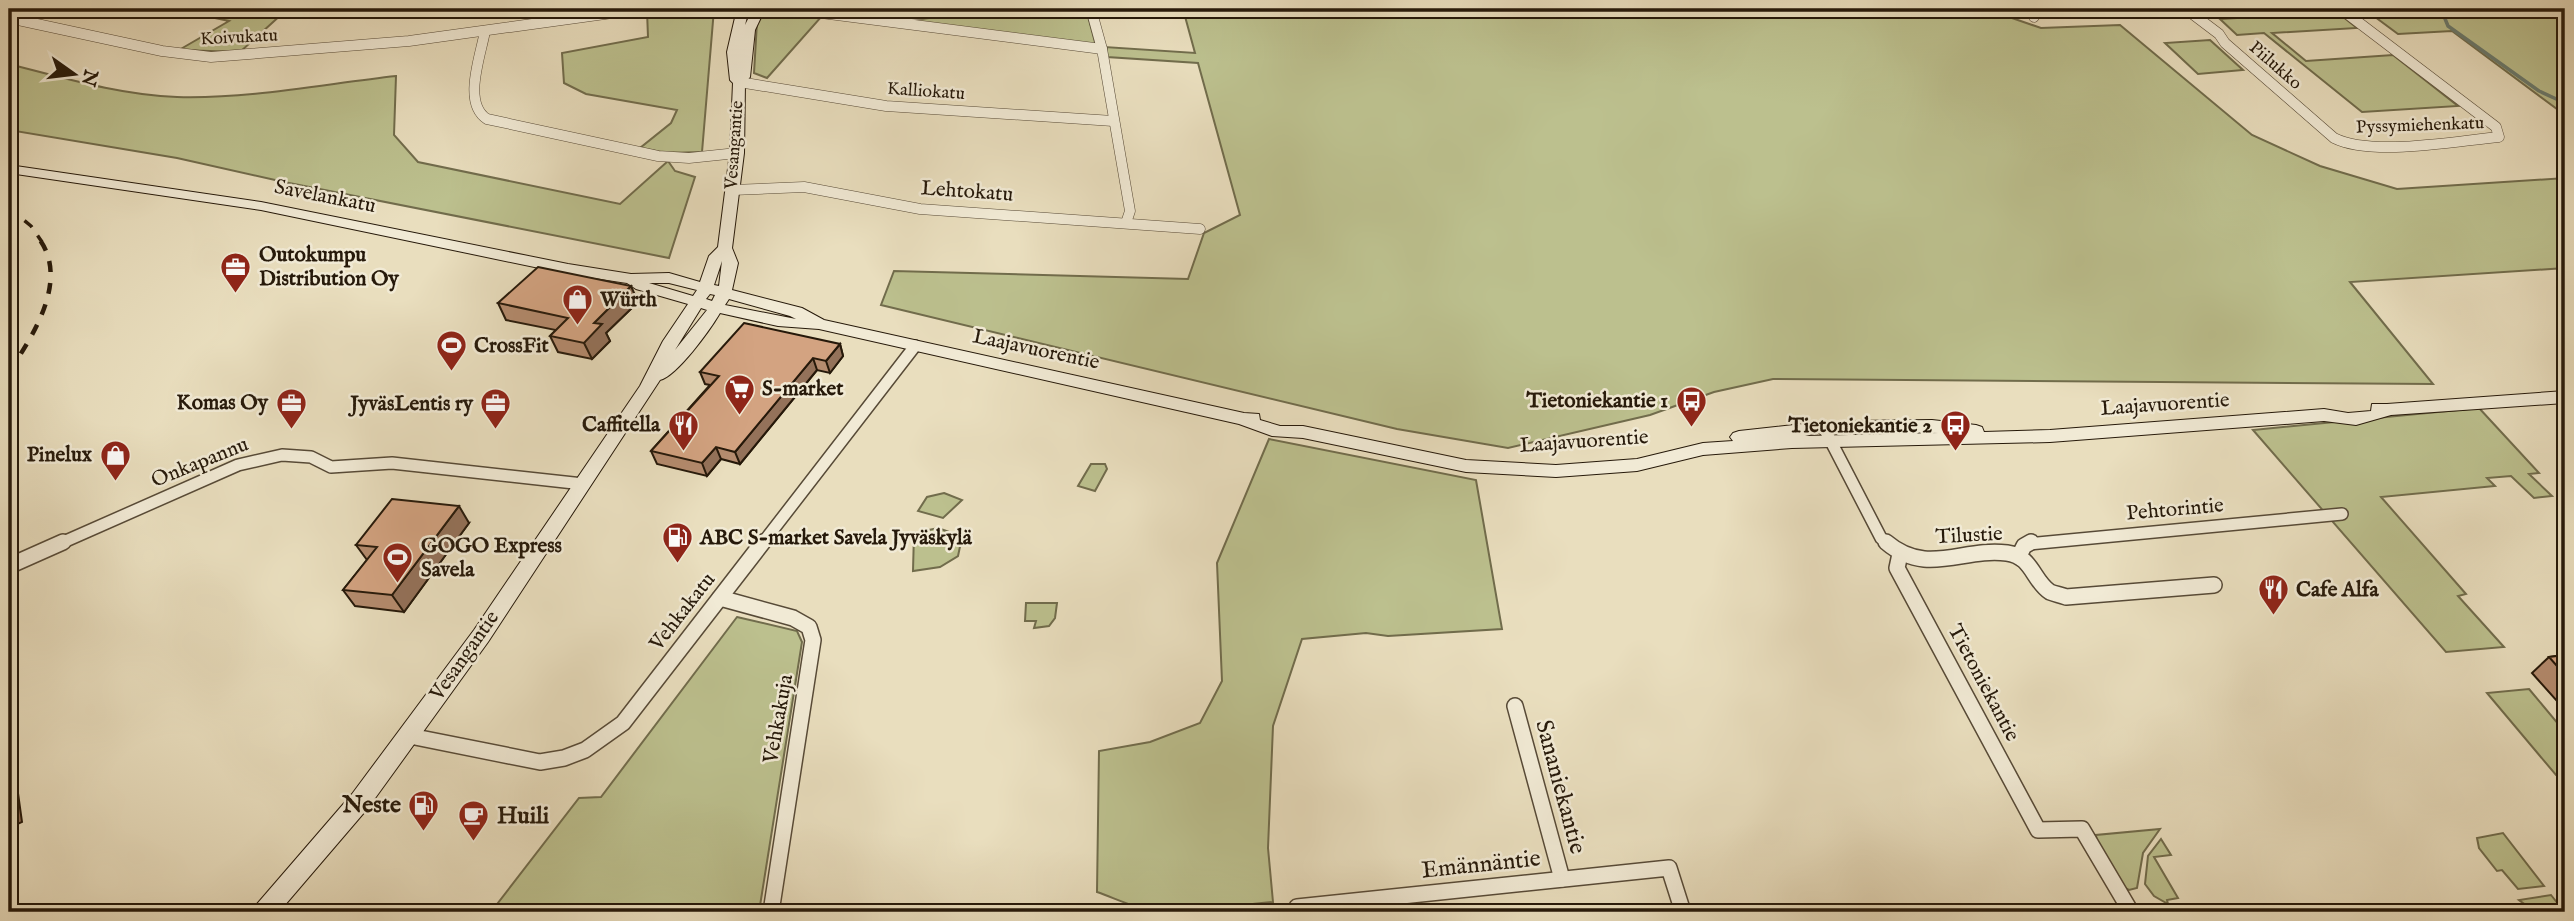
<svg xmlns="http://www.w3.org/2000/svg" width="2574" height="921" viewBox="0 0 2574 921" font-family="'IM FELL English',serif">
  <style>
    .green { fill: #bcc08e; stroke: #716c4c; stroke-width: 2 }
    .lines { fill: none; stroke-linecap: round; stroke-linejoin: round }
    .stream { stroke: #6a7b6f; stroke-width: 3.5 }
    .street-far2-casing { stroke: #574a37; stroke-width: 11 }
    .street-far1-casing { stroke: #574a37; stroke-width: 14 }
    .street-casing { stroke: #574a37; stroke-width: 18 }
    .secondary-casing { stroke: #26190a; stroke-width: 2 }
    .street-far2 { stroke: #f1ead5; stroke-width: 10 }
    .street-far1 { stroke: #f1ead5; stroke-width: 11 }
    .street { stroke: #f1ead5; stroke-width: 15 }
    .secondary { fill: #f1ead5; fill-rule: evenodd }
    .rail-far1 { stroke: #26190a; stroke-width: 3.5; stroke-dasharray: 10 10; stroke-linecap: butt }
    .rail { stroke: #26190a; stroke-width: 4.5; stroke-dasharray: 11 11; stroke-linecap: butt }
    .wall { fill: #b58c6f; stroke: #26190a; stroke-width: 2 }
    .shaded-wall { fill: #94725a; stroke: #26190a; stroke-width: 2 }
    .building { fill: #d3a381; stroke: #26190a; stroke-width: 2 }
    .labels { text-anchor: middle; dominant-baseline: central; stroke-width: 5; stroke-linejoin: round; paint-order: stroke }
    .far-street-label { font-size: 18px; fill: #26190a; stroke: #f1ead5 }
    .street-label { font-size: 21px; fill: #26190a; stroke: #f1ead5 }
    .poi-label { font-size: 21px; font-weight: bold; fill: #26190a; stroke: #f1ead5; text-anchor: start }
    .near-street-label { font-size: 24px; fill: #26190a; stroke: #f1ead5 }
    .near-poi-label { font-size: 24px; font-weight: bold; fill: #26190a; stroke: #f1ead5; text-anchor: end }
  </style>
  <rect width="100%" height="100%" fill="#e9debe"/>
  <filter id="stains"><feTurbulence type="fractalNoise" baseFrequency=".00286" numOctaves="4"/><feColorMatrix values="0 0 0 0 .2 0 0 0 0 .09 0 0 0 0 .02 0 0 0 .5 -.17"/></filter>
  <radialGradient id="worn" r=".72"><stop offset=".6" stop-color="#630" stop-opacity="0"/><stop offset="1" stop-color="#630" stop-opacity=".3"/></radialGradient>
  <g class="green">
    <path d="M173,9H330L283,13L240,52L179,50L229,21Z"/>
    <path d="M654,9H714L702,152L666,153L640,148L671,123L677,110L586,94L564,83L562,53L648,37L647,11Z"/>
    <path d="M765,9H803L822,16L767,78L754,73L757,22Z"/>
    <path d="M1012,9H1086L1096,46L892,19Z"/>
    <path d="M1183,9H1986L2041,28L2120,25L2252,135L2320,166L2397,189L2565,178V268L2350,282L2433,384L1773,379L1714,392L1650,415L1508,448L1397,429L881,305L894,271L1188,279L1204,233L1240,215L1198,63L1107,57L1105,47L1195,53Z"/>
    <path d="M2421,9H2565V115L2452,31L2398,34L2367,11C2387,11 2404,14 2425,13Z"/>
    <path d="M2337,12L2357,28L2272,33L2306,61L2393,55L2458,106L2362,112L2264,33L2237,35L2220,19Z"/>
    <path d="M2210,40L2243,70L2198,74L2165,43Z"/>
    <path d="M9,64C64,78 120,95 177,97C250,99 324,84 396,76L394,135L418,162L620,204L668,161L675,171L695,177L669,258L284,182L177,158L9,130Z"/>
    <path d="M2479,408L2539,473L2529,474L2552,496L2534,498L2511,476L2487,478L2495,486L2381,497L2466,594L2458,596L2504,647L2446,652L2253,430Z"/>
    <path d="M1269,439L1476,480L1502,629L1388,636L1366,633L1302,639L1273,726L1268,848L1273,902C1236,904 1197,917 1160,912C1139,910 1117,899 1097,892L1099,751L1150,742L1200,723L1222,681L1217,563Z"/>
    <path d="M1091,464H1105L1107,469L1095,491L1078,486Z"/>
    <path d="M944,493L962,500L943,518L918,511L927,497Z"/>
    <path d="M938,528L949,532L961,542L958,556L940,567L913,571L914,533Z"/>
    <path d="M1026,603H1057L1055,618L1049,626L1034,628L1036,621H1025Z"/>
    <path d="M737,617L797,631L802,642L759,912H491L579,798L601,797Z"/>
    <path d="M2529,689L2565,732V774L2556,775L2487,693Z"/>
    <path d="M2160,829L2143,853L2137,888L2129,890L2121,886L2097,843L2096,835Z"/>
    <path d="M2503,833L2544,886L2518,889L2502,870L2497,871L2479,848L2477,838Z"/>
    <path d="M2161,839L2171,855L2154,857L2178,898L2167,900L2168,904L2154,896L2145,884L2148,856Z"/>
    <path d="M2551,895L2559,905L2565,904V912H2535L2519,900Z"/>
  </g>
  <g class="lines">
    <path class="stream" d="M2441,9L2448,26L2539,91L2565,103"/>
    <defs>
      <g id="street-far2">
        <path d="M790,9L1102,49"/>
        <path d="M1091,9L1102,49L1130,211L1126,223"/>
        <path d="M2031,9L2034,17"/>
        <path d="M2186,9L2219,34L2225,43L2334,138C2372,157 2455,141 2499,137L2496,127L2341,9"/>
        <path d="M899,16L982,9"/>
        <path d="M9,18L162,51L211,57L409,41L641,9"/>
        <path d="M485,31C481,55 462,103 487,119L658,156L689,158L737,153"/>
        <path d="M739,82L886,106L1113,121"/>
        <path d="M732,190L804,187L920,209L1200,229"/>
      </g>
      <g id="street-far1">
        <path d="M1824,428L1881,538L1888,544"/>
        <path d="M59,544L238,465L282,455L311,457L331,467L392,463L583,484"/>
        <path d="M762,544L915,346"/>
        <path d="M2028,544L2342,514"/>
      </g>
      <g id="street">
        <path d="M1886,542C1927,577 1963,547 2007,553C2032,556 2033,581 2050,592C2055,594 2061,595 2066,597L2214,585"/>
        <path d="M1900,554L1897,568L2038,830L2082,829L2131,912"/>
        <path d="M2019,556L2024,546L2031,542"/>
        <path d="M9,566L63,542"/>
        <path d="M720,598L793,618L809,627L813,640L771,912"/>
        <path d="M1515,706L1562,879"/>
        <path d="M410,736L540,762L564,758L585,750L623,723L763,542"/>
        <path d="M1297,907L1669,868L1683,912"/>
      </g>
      <path id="secondary" d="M737,9H749L745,25L753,9H765L755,30L750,77L745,83L744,153L732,248L738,263L732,290L802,308L824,320L1244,413L1259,414L1260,420L1280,426H1303L1466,460L1556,465L1637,459L1703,443L1733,441L1730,437L1733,433L1739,431L1812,423L1821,429L1818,433L1805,436L1938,433L1847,431L1844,427L1847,423L1853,421L1932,420L1976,425L1982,427L1984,432L2050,430L2324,409L2348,413L2371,411L2372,404H2387L2565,391V403L2391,415L2356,425L2324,421L2050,442L1792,448L1703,455L1637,471L1556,477L1466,472L1303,438L1272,436L1239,424L819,329L778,326L720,313C710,330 677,376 660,380L488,642L368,808L279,912H254L257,904L352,794L474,630L640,386L663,341L688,304L636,289L627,283L568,274L261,210L9,173V165L261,202L568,264L631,274L669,273L700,282L709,256L718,247L730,153L733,83L730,80L727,52ZM722,261L719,286L714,285ZM649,283H669L697,290L693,296ZM710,294L715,295L712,301L706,299ZM729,299L790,316L796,319L725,305ZM701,308L707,310L675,350Z"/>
    </defs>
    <use href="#street-far2" class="street-far2-casing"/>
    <use href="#street-far1" class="street-far1-casing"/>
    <use href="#street" class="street-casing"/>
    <use href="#secondary" class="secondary-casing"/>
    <use href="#street-far2" class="street-far2"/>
    <use href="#street-far1" class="street-far1"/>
    <use href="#street" class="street"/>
    <use href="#secondary" class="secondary"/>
    <path class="rail-far1" d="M9,208L31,226L42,242"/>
    <path class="rail" d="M9,372C32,337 69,282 40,240"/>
  </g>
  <g class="wall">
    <path d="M638,302L606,333L610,341L592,359L558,352L550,336L556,330L506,320L498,303Z"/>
    <path d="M840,344L843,356L830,373L817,370L740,464L721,459L707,476L657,464L651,451L710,385L705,384L700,372Z"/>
    <path d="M469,523L404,612L355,606L343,590L367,560L356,545Z"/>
    <path d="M2565,655V710L2532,673L2549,657Z"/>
  </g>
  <g class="shaded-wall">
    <path d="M631,286L638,302L606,333L610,341L592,359L584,343L594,323Z"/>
    <path d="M840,344L843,356L830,373L826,361Z"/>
    <path d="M813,358L817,370L740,464L735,452Z"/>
    <path d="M716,447L721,459L707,476L702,463Z"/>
    <path d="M459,506L469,523L404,612L392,595Z"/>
    <path d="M9,779L17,786L22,822L9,828Z"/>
  </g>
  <g class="building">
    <path d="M538,267L631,286L594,323L602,324L584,343L550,336L568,318L498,303Z"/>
    <path d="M744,323L840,344L826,361L813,358L735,452L716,447L702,463L651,451L719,376L700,372Z"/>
    <path d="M392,499L459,506L392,595L343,590L377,547L356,545Z"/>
    <path d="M2565,655V675L2549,657Z"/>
    <path d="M9,787L12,814L9,815Z"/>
  </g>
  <defs>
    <symbol id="office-pin" viewBox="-11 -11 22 30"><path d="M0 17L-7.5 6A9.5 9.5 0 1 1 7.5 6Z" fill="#8f2418" stroke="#f1ead5"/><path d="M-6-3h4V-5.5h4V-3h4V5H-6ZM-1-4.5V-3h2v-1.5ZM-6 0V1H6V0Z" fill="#fff"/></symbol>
    <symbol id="shop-pin" viewBox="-11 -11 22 30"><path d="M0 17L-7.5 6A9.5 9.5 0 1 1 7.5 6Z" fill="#8f2418" stroke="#f1ead5"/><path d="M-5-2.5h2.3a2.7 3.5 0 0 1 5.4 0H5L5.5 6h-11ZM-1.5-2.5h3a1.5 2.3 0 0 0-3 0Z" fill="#fff"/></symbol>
    <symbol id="stadium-pin" viewBox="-11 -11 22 30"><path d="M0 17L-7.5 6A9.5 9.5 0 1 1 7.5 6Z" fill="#8f2418" stroke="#f1ead5"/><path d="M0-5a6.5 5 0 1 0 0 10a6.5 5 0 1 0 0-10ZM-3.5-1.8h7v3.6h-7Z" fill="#fff"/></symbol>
    <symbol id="supermarket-pin" viewBox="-11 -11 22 30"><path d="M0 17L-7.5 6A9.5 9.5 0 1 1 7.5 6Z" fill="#8f2418" stroke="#f1ead5"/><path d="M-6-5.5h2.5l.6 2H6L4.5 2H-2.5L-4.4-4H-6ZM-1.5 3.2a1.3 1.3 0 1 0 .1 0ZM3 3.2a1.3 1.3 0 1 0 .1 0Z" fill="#fff"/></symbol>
    <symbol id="bus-pin" viewBox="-11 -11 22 30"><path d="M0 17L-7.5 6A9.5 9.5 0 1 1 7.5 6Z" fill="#8f2418" stroke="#f1ead5"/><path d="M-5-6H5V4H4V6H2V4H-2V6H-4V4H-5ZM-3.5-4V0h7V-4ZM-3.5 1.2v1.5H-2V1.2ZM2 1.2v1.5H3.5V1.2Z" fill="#fff"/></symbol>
    <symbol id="restaurant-pin" viewBox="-11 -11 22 30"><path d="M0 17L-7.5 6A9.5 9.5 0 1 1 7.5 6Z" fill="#8f2418" stroke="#f1ead5"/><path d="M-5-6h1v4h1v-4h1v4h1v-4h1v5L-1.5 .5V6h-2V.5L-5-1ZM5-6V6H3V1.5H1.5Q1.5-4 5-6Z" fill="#fff"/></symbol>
    <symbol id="fuel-pin" viewBox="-11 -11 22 30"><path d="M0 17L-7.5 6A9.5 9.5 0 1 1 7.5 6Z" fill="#8f2418" stroke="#f1ead5"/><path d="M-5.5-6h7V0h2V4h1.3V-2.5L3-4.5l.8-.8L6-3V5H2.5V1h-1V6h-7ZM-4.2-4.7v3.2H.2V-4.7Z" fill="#fff"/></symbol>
    <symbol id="cafe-pin" viewBox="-11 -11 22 30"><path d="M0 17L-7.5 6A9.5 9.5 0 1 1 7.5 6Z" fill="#8f2418" stroke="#f1ead5"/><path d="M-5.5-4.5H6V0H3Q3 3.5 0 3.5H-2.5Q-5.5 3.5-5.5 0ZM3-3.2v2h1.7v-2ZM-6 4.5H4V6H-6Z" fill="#fff"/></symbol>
  </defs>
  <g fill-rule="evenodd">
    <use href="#office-pin" x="218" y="250" width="35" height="47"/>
    <use href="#shop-pin" x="560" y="282" width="35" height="47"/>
    <use href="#stadium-pin" x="434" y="328" width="35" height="47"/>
    <use href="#supermarket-pin" x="722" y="372" width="35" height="47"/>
    <use href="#bus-pin" x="1674" y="384" width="35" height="47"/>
    <use href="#office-pin" x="274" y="386" width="35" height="47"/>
    <use href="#office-pin" x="478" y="386" width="35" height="47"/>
    <use href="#restaurant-pin" x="666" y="408" width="35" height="47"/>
    <use href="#bus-pin" x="1938" y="408" width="35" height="47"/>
    <use href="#shop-pin" x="98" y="438" width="35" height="47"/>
    <use href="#fuel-pin" x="660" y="520" width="35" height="47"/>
    <use href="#stadium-pin" x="380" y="540" width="35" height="47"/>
    <use href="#restaurant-pin" x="2256" y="572" width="35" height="47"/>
    <use href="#fuel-pin" x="406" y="788" width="35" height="47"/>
    <use href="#cafe-pin" x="456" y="798" width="35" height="47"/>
  </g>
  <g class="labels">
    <g class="far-street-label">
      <text transform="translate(239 38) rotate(-3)">Koivukatu</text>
      <text transform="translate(2275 66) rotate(41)">Piilukko</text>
      <text transform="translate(926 92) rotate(4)">Kalliokatu</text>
      <text transform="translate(2420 126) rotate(-2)">Pyssymiehenkatu</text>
      <text transform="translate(735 145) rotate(-86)">Vesangantie</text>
    </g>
    <g class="street-label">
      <text transform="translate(967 192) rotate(4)">Lehtokatu</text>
      <text transform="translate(325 197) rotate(11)">Savelankatu</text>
      <text transform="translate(1036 350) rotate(12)">Laajavuorentie</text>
      <text transform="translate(2165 405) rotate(-4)">Laajavuorentie</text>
      <text transform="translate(1584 442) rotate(-4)">Laajavuorentie</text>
      <text transform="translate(200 463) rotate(-22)">Onkapannu</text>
      <text transform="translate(2175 510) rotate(-5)">Pehtorintie</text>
      <text transform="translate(1969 536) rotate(-3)">Tilustie</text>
      <text transform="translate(683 612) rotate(-52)">Vehkakatu</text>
      <text transform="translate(465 656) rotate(-55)">Vesangantie</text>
      <text transform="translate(1983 683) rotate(62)">Tietoniekantie</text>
      <text transform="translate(779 719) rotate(-80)">Vehkakuja</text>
    </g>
    <g class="poi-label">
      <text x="259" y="255">Outokumpu<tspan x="259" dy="24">Distribution Oy</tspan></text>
      <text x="600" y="300">Würth</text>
      <text x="474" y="346">CrossFit</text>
      <text x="762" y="389">S-market</text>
      <text x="1668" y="401" text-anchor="end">Tietoniekantie 1</text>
      <text x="268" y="403" text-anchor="end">Komas Oy</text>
      <text x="473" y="404" text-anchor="end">JyväsLentis ry</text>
      <text x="660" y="425" text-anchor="end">Caffitella</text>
      <text x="1932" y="426" text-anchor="end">Tietoniekantie 2</text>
      <text x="92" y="455" text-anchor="end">Pinelux</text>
      <text x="700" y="538">ABC S-market Savela Jyväskylä</text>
      <text x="421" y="546">GOGO Express<tspan x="421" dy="24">Savela</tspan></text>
      <text x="2296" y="590">Cafe Alfa</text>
    </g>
    <g class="near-street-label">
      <text transform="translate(1560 787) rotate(75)">Sananiekantie</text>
      <text transform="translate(1481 865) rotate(-6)">Emännäntie</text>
    </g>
    <g class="near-poi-label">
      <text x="401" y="805">Neste</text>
      <text x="497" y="816" text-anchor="start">Huili</text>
    </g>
  </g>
  <rect width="2574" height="921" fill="none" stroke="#e9debe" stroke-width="35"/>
  <rect x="10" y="10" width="2553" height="900" fill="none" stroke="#26190a" stroke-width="3.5"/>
  <rect x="18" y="18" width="2539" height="886" fill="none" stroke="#26190a" stroke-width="2"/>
  <g transform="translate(74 74) rotate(104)" stroke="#f1ead5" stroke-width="5" paint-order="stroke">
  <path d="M0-5L12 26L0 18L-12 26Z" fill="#26190a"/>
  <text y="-10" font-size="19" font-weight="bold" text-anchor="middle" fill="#26190a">N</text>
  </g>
  <rect width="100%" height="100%" filter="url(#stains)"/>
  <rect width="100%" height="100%" fill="url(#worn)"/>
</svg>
